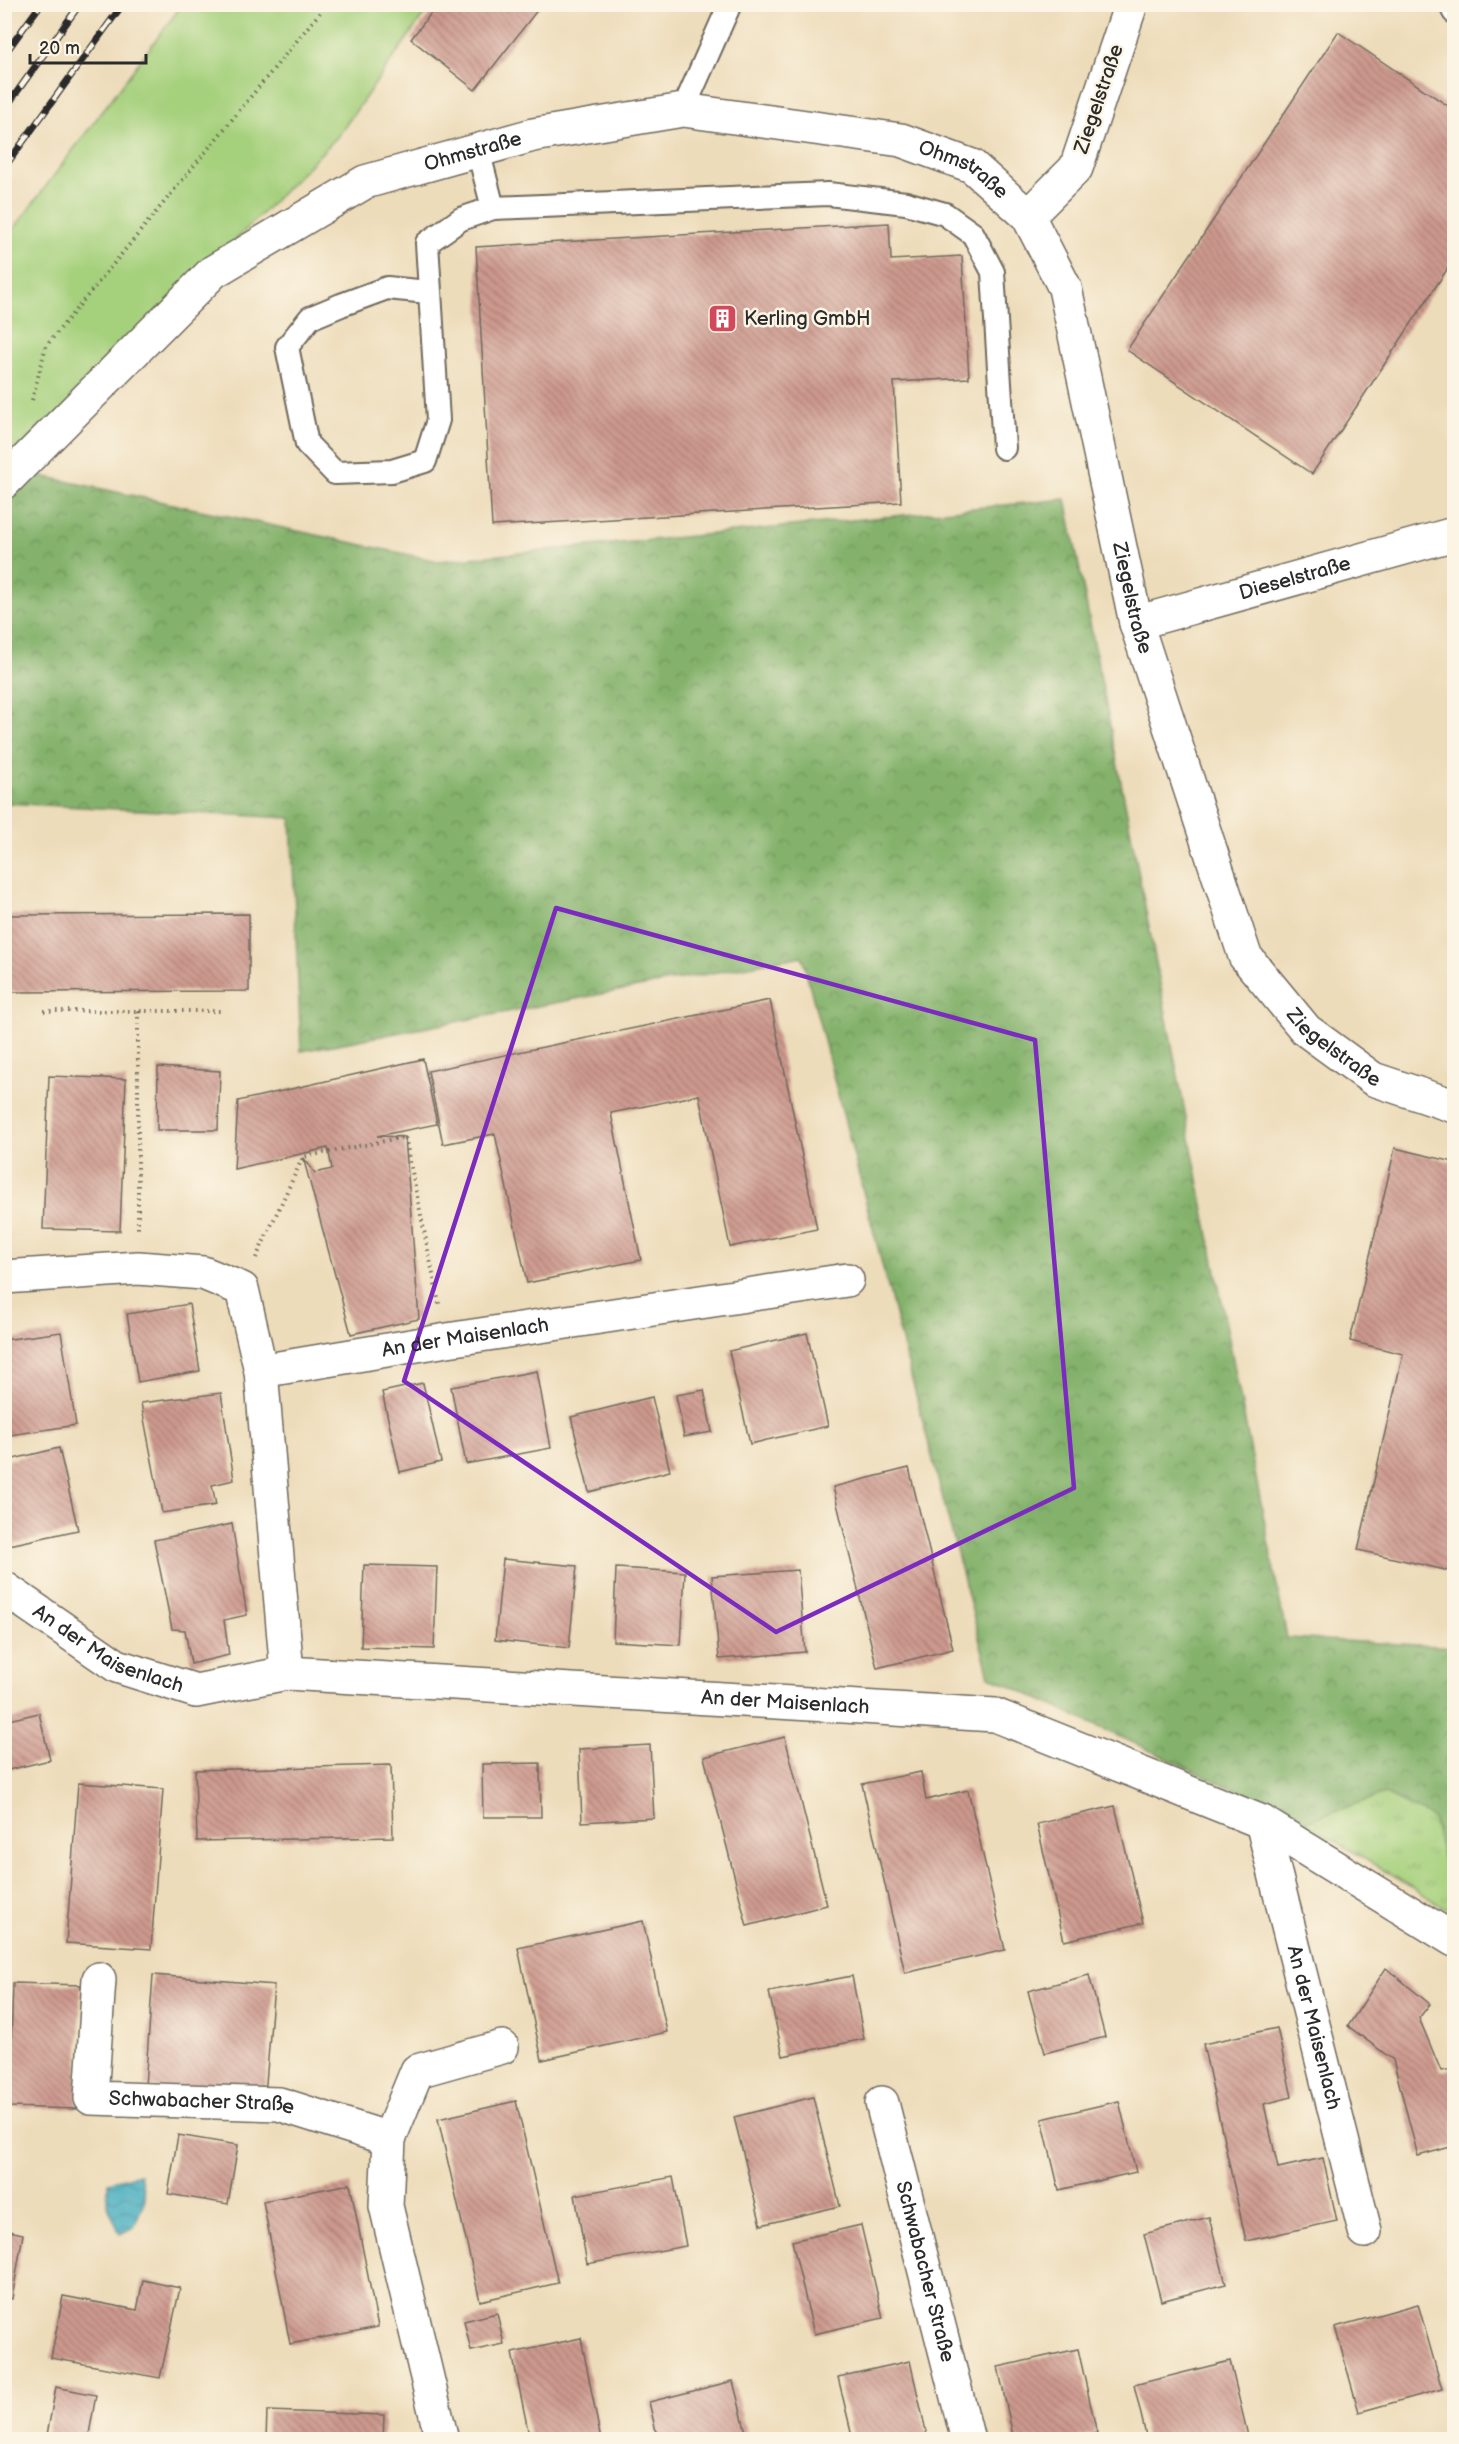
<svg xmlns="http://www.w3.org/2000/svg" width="1459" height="2444" viewBox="0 0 1459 2444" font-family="'Balsamiq Sans',sans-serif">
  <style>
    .grass { fill: #a5d07c; stroke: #687e54; stroke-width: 1.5 }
    .forest { fill: url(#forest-crowns); stroke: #586e4c; stroke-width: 1.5 }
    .park { fill: url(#park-tufts); stroke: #687e54; stroke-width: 1.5 }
    .water { fill: url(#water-waves); stroke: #366c75; stroke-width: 1.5 }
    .building { fill: url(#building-back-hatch) }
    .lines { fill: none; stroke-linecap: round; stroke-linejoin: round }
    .service-casing { stroke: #6f695d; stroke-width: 26 }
    .minor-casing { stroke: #6f695d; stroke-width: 36 }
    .path { stroke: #6f695d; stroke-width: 4; stroke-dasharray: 1.5 4.5; stroke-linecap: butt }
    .service { stroke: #fff; stroke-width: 22 }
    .minor { stroke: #fff; stroke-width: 33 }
    .rail-casing { stroke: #2b2b2b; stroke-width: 7 }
    .rail { stroke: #fcf5e5; stroke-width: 4.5; stroke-dasharray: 14; stroke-linecap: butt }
    .marked { fill: none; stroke: #7b2cbf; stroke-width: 4.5; stroke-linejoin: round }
    .labels { text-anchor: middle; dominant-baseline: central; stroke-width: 5; stroke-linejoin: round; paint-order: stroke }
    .street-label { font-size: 20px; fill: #2b2b2b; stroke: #fcf5e5 }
    .poi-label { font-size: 20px; fill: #2b2b2b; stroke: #fcf5e5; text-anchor: start }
  </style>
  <defs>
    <pattern id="forest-crowns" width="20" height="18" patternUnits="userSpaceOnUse" patternTransform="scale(1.5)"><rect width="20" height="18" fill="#84b26c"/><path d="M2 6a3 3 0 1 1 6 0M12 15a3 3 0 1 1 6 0" fill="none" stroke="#6c9159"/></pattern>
    <pattern id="park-tufts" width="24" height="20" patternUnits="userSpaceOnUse" patternTransform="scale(1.5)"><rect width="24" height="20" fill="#a5d07c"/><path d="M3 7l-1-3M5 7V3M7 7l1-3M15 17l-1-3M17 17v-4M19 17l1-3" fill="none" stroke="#8eb36b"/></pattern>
    <pattern id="water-waves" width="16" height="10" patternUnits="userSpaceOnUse" patternTransform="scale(1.5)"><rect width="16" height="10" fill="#40acbf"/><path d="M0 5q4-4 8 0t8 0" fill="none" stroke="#368c9b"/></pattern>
    <pattern id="building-back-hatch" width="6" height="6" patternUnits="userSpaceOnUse" patternTransform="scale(1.5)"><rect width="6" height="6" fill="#cd998e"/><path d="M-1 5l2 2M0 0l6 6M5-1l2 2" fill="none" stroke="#a77d74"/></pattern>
  </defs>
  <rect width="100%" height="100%" fill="#fcf5e5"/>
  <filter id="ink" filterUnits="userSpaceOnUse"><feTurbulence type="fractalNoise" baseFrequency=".0167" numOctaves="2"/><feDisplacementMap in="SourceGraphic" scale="12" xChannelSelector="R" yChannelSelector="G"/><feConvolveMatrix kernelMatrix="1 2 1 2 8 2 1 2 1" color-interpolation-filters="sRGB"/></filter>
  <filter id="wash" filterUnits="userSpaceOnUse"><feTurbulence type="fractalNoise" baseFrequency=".008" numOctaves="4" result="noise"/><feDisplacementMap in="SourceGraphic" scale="24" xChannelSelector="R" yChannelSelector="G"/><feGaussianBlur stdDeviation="1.35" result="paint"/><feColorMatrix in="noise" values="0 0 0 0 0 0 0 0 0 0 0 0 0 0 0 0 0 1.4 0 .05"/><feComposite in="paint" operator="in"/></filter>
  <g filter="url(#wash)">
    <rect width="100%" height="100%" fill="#eddcba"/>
    <path class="grass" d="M182,5H431L338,136L5,475L4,242Z"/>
    <path class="forest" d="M9,469L438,561L1066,499L1287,1638L1454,1647V1871L1444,1864L1433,1818L1385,1794L1304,1822L989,1676L802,956L301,1051L291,818L5,803L4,475Z"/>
    <path class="park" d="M1385,1794L1433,1818L1444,1864L1454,1871V1913L1304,1822Z"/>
    <path class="water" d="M140,2174L145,2199L134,2227L120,2234L107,2204L108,2182Z"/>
    <g id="blocks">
      <g class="building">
        <path d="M438,4H542L475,90L411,39Z"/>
        <path d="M1338,32L1454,110V259L1312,474L1127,350Z"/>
        <path d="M889,223L891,260L962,256L969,378L894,382L901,502L492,526L476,247Z"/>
        <path d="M249,914V991L4,992V915Z"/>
        <path d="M770,1000L817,1229L730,1247L699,1095L611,1113L641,1260L527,1283L495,1134L443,1144L428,1071Z"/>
        <path d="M423,1059L437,1124L377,1136L405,1137L419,1319L351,1334L303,1157L315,1173L332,1169L328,1148L234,1169L238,1101Z"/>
        <path d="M158,1067L220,1071L218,1130H157Z"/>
        <path d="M49,1076L126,1079L120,1231L43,1229Z"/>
        <path d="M1395,1148L1454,1162V1572L1358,1550L1403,1354L1350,1341Z"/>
        <path d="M189,1304L200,1371L138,1382L127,1314Z"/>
        <path d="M61,1332L76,1425L4,1436V1340Z"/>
        <path d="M807,1333L828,1426L750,1444L729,1351Z"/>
        <path d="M537,1371L551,1448L466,1464L451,1387Z"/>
        <path d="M423,1383L441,1462L400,1472L382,1392Z"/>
        <path d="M704,1390L712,1432L684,1437L676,1395Z"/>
        <path d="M221,1393L234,1480L212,1485L216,1505L162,1513L141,1403Z"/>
        <path d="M652,1397L670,1471L589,1492L571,1417Z"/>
        <path d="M59,1448L78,1530L5,1546V1461Z"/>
        <path d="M909,1468L953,1649L877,1668L833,1487Z"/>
        <path d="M232,1524L247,1615L224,1620L229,1655L191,1664L185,1630L172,1629L154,1540Z"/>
        <path d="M503,1559L577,1566L569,1648L495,1640Z"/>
        <path d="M364,1565L437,1567L434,1649L361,1647Z"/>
        <path d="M616,1568L685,1572L681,1645L613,1641Z"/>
        <path d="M798,1570L805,1652L719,1659L712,1576Z"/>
        <path d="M39,1713L50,1760L4,1771V1721Z"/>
        <path d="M785,1737L827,1905L747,1926L704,1757Z"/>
        <path d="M650,1745L654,1818L582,1822L579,1749Z"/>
        <path d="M540,1763L541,1817H483L482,1764Z"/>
        <path d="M391,1765L393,1837L197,1841L195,1770Z"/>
        <path d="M921,1772L926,1800L968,1790L1005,1950L905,1973L862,1784Z"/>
        <path d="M78,1783L163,1789L151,1949L66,1943Z"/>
        <path d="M1115,1806L1143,1923L1064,1941L1037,1824Z"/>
        <path d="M643,1921L667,2032L542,2060L518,1948Z"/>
        <path d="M1386,1968L1430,2004L1419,2018L1441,2071L1454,2069V2146L1418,2156L1393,2060L1348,2026Z"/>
        <path d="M153,1975L274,1985L265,2096L145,2086Z"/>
        <path d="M1089,1975L1105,2037L1045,2053L1028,1991Z"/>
        <path d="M852,1976L864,2039L783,2056L769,1992Z"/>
        <path d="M13,1983L81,1985L77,2109L9,2107Z"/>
        <path d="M1277,2028L1292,2097L1264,2104L1278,2168L1323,2158L1337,2221L1246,2241L1203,2044Z"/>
        <path d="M813,2097L840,2206L761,2225L734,2117Z"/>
        <path d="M516,2101L558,2283L480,2301L438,2119Z"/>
        <path d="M1119,2101L1136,2172L1059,2190L1042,2119Z"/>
        <path d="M178,2135L238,2145L228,2204L168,2194Z"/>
        <path d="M673,2177L686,2246L587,2264L575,2195Z"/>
        <path d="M350,2184L378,2327L290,2344L263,2201Z"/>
        <path d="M1209,2217L1226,2284L1161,2301L1144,2234Z"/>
        <path d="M861,2225L883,2318L814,2334L792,2241Z"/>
        <path d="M4,2230L23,2234L12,2299L4,2298Z"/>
        <path d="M143,2280L180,2288L160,2378L51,2358L63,2296L137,2310Z"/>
        <path d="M1418,2304L1442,2389L1359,2412L1335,2327Z"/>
        <path d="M497,2313L504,2344L471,2351L464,2321Z"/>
        <path d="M581,2338L601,2440H530L512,2353Z"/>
        <path d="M1078,2349L1097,2433L1069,2440H1014L998,2367Z"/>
        <path d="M910,2361L928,2440H853L838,2377Z"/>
        <path d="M1230,2361L1248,2436L1235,2440H1147L1134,2385Z"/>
        <path d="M733,2381L748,2440H658L649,2402Z"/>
        <path d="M56,2387L96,2395L88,2440H46Z"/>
        <path d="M267,2411L384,2415L383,2440H266Z"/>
      </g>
    </g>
  </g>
  <g filter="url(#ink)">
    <use href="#blocks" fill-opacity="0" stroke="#6f695d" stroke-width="1.5"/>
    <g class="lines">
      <defs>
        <g id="service">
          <path d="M1450,4L1454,12"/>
          <path d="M683,110L730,4"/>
          <path d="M478,150L493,208L828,194L906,203L945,214L973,234L993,272L1004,448"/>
          <path d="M428,292L387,288L341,305L310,318L287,347L307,444L335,473L392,471L425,461L438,420L427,243L461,219L493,208"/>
        </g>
        <g id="minor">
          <path id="s1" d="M1131,4L1076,168L1028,216L1065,288L1136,623L1245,956L1306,1030L1373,1079L1454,1106"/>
          <path id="s2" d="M4,482L213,272L365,182L533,135L683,110L901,140L972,166L1028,216"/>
          <path id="s3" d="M1136,623L1454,534"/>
          <path d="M4,1277L138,1268L203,1273L242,1289L261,1371L287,1673"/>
          <path id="s4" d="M261,1371L447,1340L847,1280"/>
          <path id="s5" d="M4,1588L117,1666L196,1691L287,1673L995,1715L1262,1822L1454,1940"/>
          <path id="s6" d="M1262,1822L1365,2231"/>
          <path id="s7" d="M99,1979L91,2098L279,2104L389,2139"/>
          <path id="s8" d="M882,2103L968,2440"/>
          <path d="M442,2440L386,2206L389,2139L417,2071L502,2047"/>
        </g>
      </defs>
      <use href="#service" class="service-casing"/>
      <use href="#minor" class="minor-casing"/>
      <g class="path">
        <path d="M32,400L46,346L327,4"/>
        <path d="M44,1011H221"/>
        <path d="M138,1011V1232"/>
        <path d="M256,1258L303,1157L405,1137L439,1304"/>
      </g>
      <use href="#service" class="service"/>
      <use href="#minor" class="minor"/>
      <defs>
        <g id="rail">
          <path d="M4,55L41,4"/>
          <path d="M4,110L80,4"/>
          <path d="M4,168L123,4"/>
        </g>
      </defs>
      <use href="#rail" class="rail-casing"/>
      <use href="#rail" class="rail"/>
    </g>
  </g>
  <path class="marked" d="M556,908L1035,1040L1074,1488L776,1632L404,1381Z"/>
  <defs>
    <symbol id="building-square" viewBox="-11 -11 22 22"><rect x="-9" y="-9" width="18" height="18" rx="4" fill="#d1495b" stroke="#fcf5e5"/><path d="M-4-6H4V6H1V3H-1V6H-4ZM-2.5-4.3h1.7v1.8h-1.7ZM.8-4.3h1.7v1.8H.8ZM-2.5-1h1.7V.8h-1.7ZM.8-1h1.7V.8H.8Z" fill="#fff"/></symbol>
  </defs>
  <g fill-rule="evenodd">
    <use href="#building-square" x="706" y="302" width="33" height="33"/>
  </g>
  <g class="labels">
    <g class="street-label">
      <text transform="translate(1099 99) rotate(-71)">Ziegelstraße</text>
      <text stroke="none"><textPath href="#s2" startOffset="585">Ohmstraße</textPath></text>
      <text stroke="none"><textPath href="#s2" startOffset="1089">Ohmstraße</textPath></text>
      <text stroke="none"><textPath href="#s3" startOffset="165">Dieselstraße</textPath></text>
      <text stroke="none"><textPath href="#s1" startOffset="639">Ziegelstraße</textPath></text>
      <text stroke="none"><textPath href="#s1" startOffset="1143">Ziegelstraße</textPath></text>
      <text stroke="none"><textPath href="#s4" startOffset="207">An der Maisenlach</textPath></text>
      <text stroke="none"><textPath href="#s5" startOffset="122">An der Maisenlach</textPath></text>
      <text stroke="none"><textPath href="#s5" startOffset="812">An der Maisenlach</textPath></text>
      <text stroke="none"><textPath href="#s6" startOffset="212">An der Maisenlach</textPath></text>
      <text stroke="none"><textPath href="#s7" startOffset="230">Schwabacher Straße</textPath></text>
      <text stroke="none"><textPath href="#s8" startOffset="174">Schwabacher Straße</textPath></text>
    </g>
    <g class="poi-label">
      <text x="744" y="319">Kerling GmbH</text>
    </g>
  </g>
  <rect width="1459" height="2444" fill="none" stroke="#fcf5e5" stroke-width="24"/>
  <path d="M30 54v9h116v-9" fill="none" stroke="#2b2b2b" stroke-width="3"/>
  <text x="39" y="54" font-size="18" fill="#2b2b2b" stroke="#fcf5e5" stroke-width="4.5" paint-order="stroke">20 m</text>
</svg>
